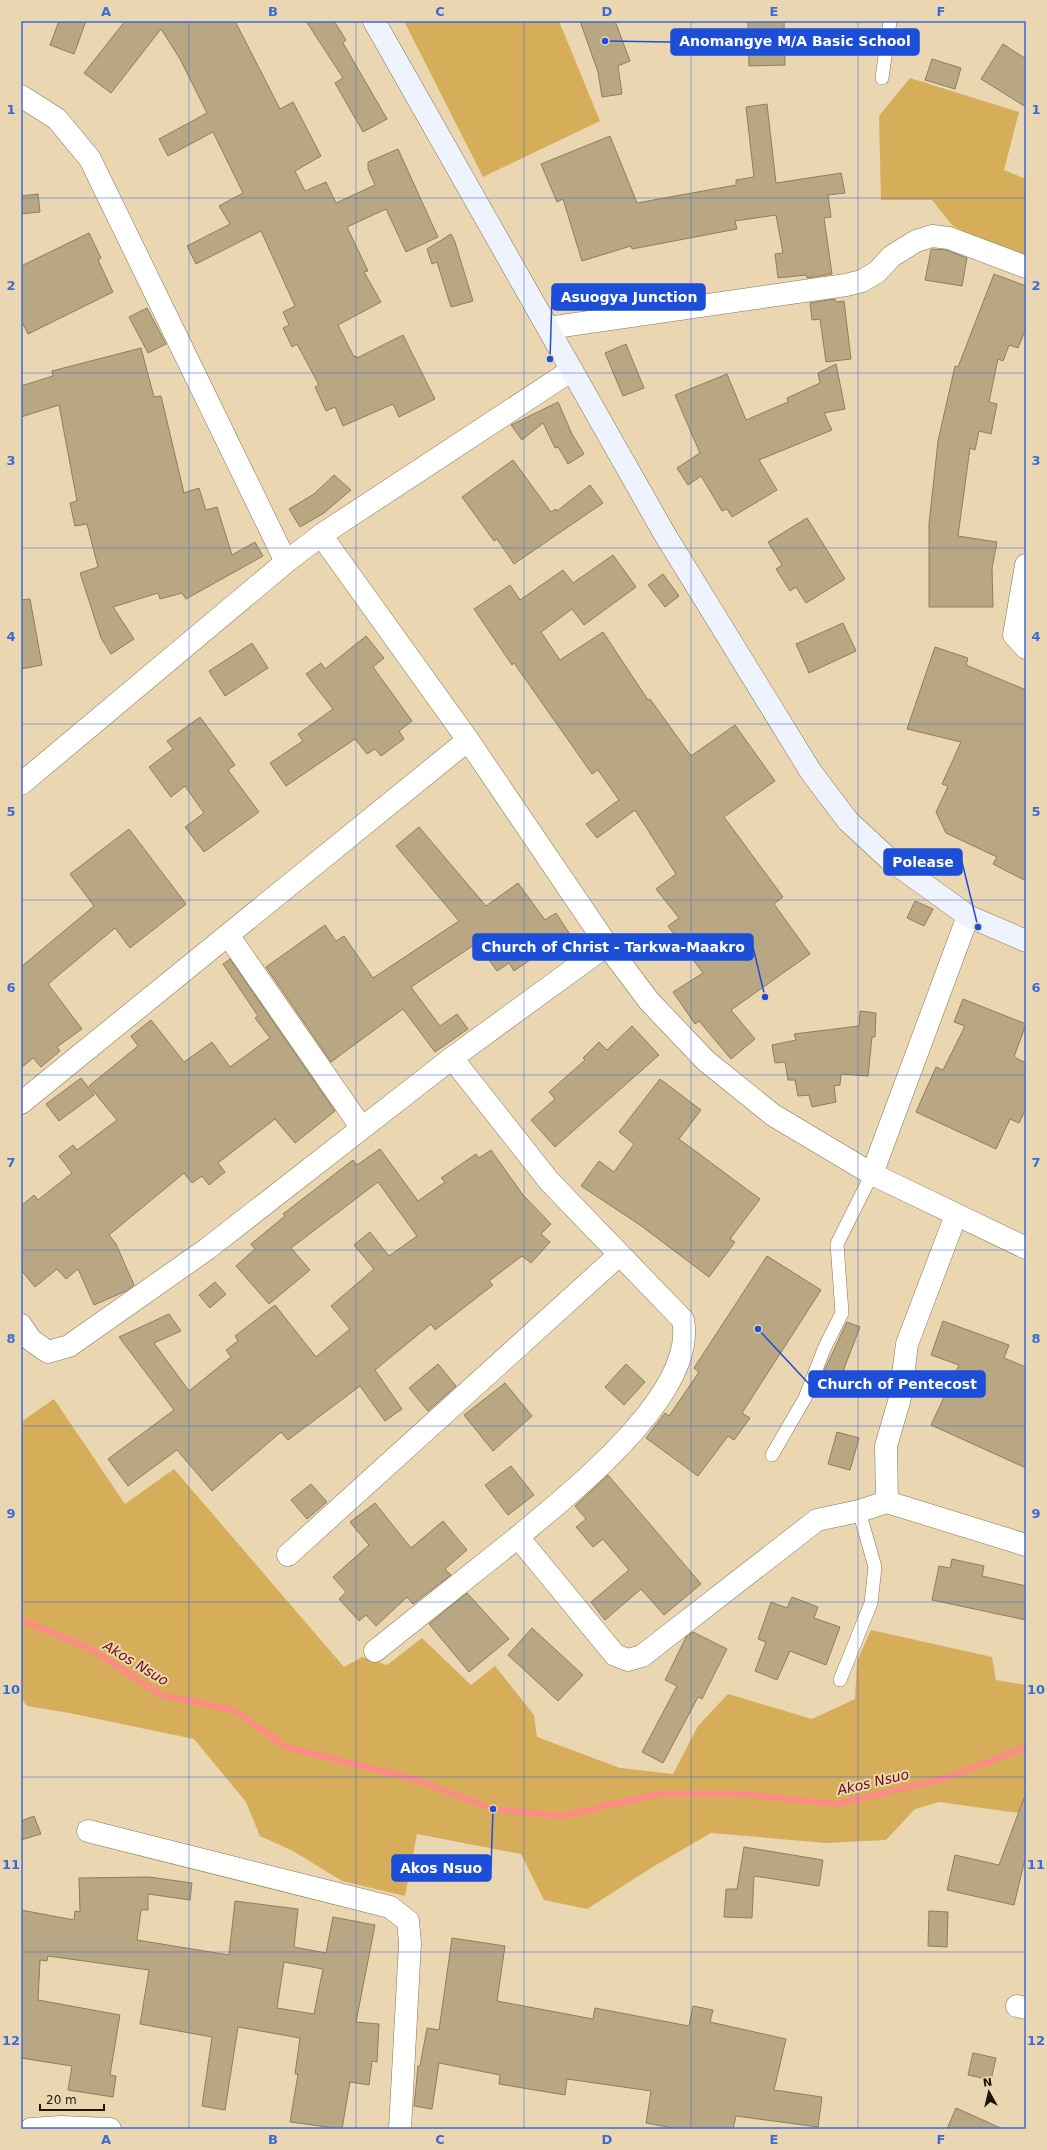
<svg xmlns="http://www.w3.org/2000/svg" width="1047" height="2150" viewBox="0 0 1047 2150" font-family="'DejaVu Sans',sans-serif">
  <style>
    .green { fill: #d6ad59 }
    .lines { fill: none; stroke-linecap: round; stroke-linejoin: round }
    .stream { stroke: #fd8c86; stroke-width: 6 }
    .building { fill: #b9a783; stroke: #8f7e5b; fill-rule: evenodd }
    .lane-casing { stroke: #867553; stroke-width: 14 }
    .street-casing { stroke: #867553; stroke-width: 23 }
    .secondary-casing { stroke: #867553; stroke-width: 23 }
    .lane { stroke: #fff; stroke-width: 13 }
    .street { stroke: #fff; stroke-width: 22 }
    .secondary { stroke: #eef3fd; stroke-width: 22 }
    .grid { fill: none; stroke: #3a6ada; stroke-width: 1; stroke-opacity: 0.55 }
    .labels { text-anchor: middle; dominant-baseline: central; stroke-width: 4; stroke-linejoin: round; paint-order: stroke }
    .water-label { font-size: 14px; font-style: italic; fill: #710914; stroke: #ead7b2 }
    .leader { fill: none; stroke: #1d4ed8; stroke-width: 1.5 }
    .callout-dot { fill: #1d4ed8; stroke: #ead7b2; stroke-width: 1.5 }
    .callout { fill: #1d4ed8; stroke: #1d4ed8; stroke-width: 1.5 }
    .callout-label { font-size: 14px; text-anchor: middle; font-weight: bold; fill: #fff }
    .neatline { fill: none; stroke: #3a6ada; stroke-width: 1.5 }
    .grid-label { font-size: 13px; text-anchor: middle; font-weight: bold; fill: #3a6ada }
  </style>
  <rect width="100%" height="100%" fill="#ead7b2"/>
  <g class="green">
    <path d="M404,21H559L600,121L483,177Z"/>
    <path d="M910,78L1019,112L1004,170L1026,179V262L953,226L932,200H881L879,116Z"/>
    <path d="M54,1399L125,1504L174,1469L344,1667L362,1657L387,1665L422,1638L471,1685L495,1666L534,1715L537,1737L620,1768L673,1774L698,1726L728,1694L812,1719L855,1699L857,1661L871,1630L992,1657L996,1680L1026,1685V1814L939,1802L915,1809L886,1840L826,1843L711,1833L651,1868L587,1909L544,1900L521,1854L417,1834L405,1896L342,1881L293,1851L260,1836L246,1802L194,1739L69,1713L27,1706L21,1698V1422Z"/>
  </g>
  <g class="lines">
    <path class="stream" d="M21,1620L89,1648L161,1695L234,1710L286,1747L414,1779L493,1809L562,1816L658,1794H741L838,1804L949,1777L1023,1748L1026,1750"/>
  </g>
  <g class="building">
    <path d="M59,21H86L74,54L50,45Z"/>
    <path d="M125,21H235L280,109L293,102L321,156L295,171L305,191L326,182L336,203L375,185L368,169V162L398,149L438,237L406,252L386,209L347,227L368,271L364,272L381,302L338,325L354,357L356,356L357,358L403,335L435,399L399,417L393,404L343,426L335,407L326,411L315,387L319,385L297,344L292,347L283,328L289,325L283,312L295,306L261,231L196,264L187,246L230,224L219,206L243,193L213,132L168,156L159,139L207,113L180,59L161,29L111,93L84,73Z"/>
    <path d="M306,21H334L346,40L343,43L387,119L363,132L335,83L343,78Z"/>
    <path d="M580,21H615L630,61L618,66L622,94L602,97L598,72Z"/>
    <path d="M748,21H784L785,65L749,66Z"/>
    <path d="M1003,44L1026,59V107L981,79Z"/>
    <path d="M932,59L961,68L955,89L925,80Z"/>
    <path d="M767,104L776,183L841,173L845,193L828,195L831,217L824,218L832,274L807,278L806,275L778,278L775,254L783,253L776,215L735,221L737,229L632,249L631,246L582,261L563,199L557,202L541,164L610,136L637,203L736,185V180L754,177L746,107Z"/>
    <path d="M38,194L40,212L21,214V196Z"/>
    <path d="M89,233L101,258L98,260L113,292L28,334L21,320V266Z"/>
    <path d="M451,234L455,242L473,301L451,307L437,262L432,264L427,249Z"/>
    <path d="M933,249L946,250L967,258L962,286L925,280L931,250Z"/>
    <path d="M994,274L1026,286V328L1018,348L1009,345L1003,361L998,359L989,402L997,404L991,434L979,431L975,450L970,448L958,536L997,542L992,568L993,607H929V524L938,441L955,366L958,367Z"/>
    <path d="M835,299L836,302L844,301L851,359L826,362L820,319L812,320L810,303Z"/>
    <path d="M147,308L166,344L148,353L129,317Z"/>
    <path d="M626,344L644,388L623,396L605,353Z"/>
    <path d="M141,348L154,397L161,396L184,493L199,488L206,510L217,507L232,555L255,542L263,556L186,599L182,593L160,599L158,593L113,607L134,639L111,654L101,638L80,573L98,567L87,524L75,526L70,503L77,501L59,405L21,417V386L53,376L52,371Z"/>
    <path d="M836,364L845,409L824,413L832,430L759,460L777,490L732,517L727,509L722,511L701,476L688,485L677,468L700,453L675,395L727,374L746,420L788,402L787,398L820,383L818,373Z"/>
    <path d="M558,402L572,434L584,454L568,464L558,447L555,448L543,423L522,440L511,425Z"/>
    <path d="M513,460L551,512L556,509L557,511L590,485L603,503L514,564L497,539L494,541L462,497Z"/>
    <path d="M334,475L351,490L324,513L300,527L289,509L314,494Z"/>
    <path d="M807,518L845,579L806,603L796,587L790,591L776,569L782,565L768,542Z"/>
    <path d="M613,555L636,587L584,625L572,609L541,632L560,660L603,632L648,700L650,699L691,756L735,725L775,781L724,817L783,897L774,904L810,954L731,1010L755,1039L731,1059L699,1021L695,1024L673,992L703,973L668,926L679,918L656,889L676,874L635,810L597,838L586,824L619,800L598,770L592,774L514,663L512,665L474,609L510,585L520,600L563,570L573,583Z"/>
    <path d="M663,574L679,596L665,607L648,585Z"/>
    <path d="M30,599L42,665L21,669V600Z"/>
    <path d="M843,623L856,651L809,673L796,644Z"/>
    <path d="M366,636L384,658L373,667L412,721L399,731L404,739L381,756L375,749L367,754L355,739L286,786L270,763L303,741L298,734L333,709L306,674L321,663L325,669Z"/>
    <path d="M252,643L268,668L225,696L209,671Z"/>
    <path d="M935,647L968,658L966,665L1026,690V881L993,864L997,857L946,833L936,812L948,786L942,784L961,742L907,729Z"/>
    <path d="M200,717L235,765L228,770L259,812L204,852L185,827L204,813L185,786L171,797L149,767L173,749L167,741Z"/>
    <path d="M419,827L486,906L518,883L545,920L556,913L569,933L514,971L509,963L497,971L477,943L411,987L440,1026L457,1014L468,1029L435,1052L403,1009L331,1062L266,967L325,925L336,941L344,936L373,978L459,921L396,846Z"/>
    <path d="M129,829L186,904L130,948L115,928L48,984L82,1029L57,1047L60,1051L41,1067L33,1058L21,1068V967L94,906L70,874Z"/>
    <path d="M915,901L933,909L924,926L907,918Z"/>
    <path d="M230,959L335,1111L295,1143L275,1119L218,1163L225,1172L209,1185L202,1176L192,1183L184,1173L109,1235L116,1244L134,1285L126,1291L94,1305L78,1269L66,1279L57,1269L35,1287L21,1270V1206L34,1195L38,1200L72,1173L59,1156L73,1145L77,1150L117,1120L89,1086L138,1046L131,1036L151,1020L184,1062L212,1042L230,1067L270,1038L255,1018L258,1016L223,964Z"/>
    <path d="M963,999L1026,1024L1014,1057L1026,1063V1109L1019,1123L1010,1119L996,1149L916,1112L936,1067L943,1070L965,1026L954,1022Z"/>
    <path d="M860,1011L876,1013L875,1037H872L868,1076L841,1074L840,1085L834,1086L836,1102L812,1107L809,1095L798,1096L795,1080H788L785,1062L775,1063L772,1045L796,1040L794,1034L859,1026Z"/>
    <path d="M632,1026L659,1055L555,1147L531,1120L555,1099L549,1092L585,1060L583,1058L599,1042L607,1050Z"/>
    <path d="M81,1078L94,1095L59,1121L46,1104Z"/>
    <path d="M660,1079L701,1110L679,1139L760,1199L730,1239L735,1242L709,1277L640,1225L581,1186L599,1161L614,1172L634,1144L619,1132Z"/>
    <path d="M380,1149L418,1201L445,1182L441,1178L476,1154L479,1158L491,1150L523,1195L551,1224L541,1234L550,1242L531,1263L522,1256L489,1281L493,1285L435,1330L431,1324L375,1370L402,1409L385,1421L360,1386L288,1440L281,1432L212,1491L177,1450L128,1486L108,1459L174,1410L119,1337L169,1314L181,1331L154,1343L189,1391L231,1357L226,1350L238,1341L235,1336L275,1305L316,1357L350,1329L331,1306L374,1269L354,1245L370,1232L389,1256L417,1236L378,1182L291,1248L310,1270L269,1304L236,1266L255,1249L251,1244L285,1216L283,1214L353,1160L357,1165Z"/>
    <path d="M767,1256L821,1290L742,1413L750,1418L734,1440L728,1436L698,1476L646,1438L665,1413L669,1416L699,1372L694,1368Z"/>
    <path d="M215,1282L226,1294L210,1308L199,1295Z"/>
    <path d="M943,1321L1009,1345L1004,1358L1026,1367V1468L931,1425L959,1365L931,1355Z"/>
    <path d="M847,1322L860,1327L840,1379L823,1373Z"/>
    <path d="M438,1364L456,1386L428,1411L409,1388Z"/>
    <path d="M626,1364L645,1382L624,1405L605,1387Z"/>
    <path d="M505,1383L532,1416L493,1451L464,1415Z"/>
    <path d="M837,1432L859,1438L850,1470L828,1464Z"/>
    <path d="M511,1466L534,1495L508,1515L485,1485Z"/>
    <path d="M608,1475L701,1584L664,1615L641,1589L605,1620L591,1602L629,1570L603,1539L593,1547L576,1527L586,1519L575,1506Z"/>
    <path d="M311,1484L327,1502L307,1519L291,1500Z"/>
    <path d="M375,1503L411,1548L443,1521L467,1550L445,1569L451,1575L413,1604L407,1597L376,1626L366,1615L359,1621L339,1599L346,1592L333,1577L369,1545L350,1522Z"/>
    <path d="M952,1559L984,1566L982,1576L1026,1586V1620L932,1600L939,1566L950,1568Z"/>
    <path d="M467,1593L509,1639L469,1672L429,1624Z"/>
    <path d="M792,1597L818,1607L814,1618L840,1627L826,1665L790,1651L777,1680L755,1671L766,1642L758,1639L771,1602L787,1608Z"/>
    <path d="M532,1628L583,1675L558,1701L508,1655Z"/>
    <path d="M693,1632L727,1649L702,1699L698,1697L663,1763L642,1752L677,1686L665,1680L686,1637Z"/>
    <path d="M1024,1798H1026V1855L1014,1905L947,1890L955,1855L999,1865Z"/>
    <path d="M34,1816L41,1834L21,1840V1821Z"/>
    <path d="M744,1847L823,1860L819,1886L754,1876L752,1918L724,1917L726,1889H737Z"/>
    <path d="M149,1877L192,1883L190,1900L148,1894V1910H141L137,1940L229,1955L235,1901L298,1909L294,1947L326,1953L333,1917L375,1925L356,2022L379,2024L377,2062L372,2061L369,2085L350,2082L342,2129L290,2122L298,2074H295L300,2038L238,2027L225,2110L202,2106L212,2037L140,2024L149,1970L48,1956L47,1961L40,1960L38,2000L120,2015L110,2075L116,2076L113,2097L68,2090L72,2066L21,2058V1910L74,1920L75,1911L80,1912L79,1878ZM284,1962L323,1969L314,2014L277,2008Z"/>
    <path d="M929,1911L948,1912L947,1947L928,1946Z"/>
    <path d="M452,1938L505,1946L497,2001L593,2019L595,2008L689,2026L693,2006L713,2010L710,2022L786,2039L774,2090L822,2097L818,2127L736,2116L733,2129H678L646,2123L651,2091L567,2079L565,2095L499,2084L500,2075L439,2063L432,2109L414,2106L418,2066H420L427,2028L439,2030Z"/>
    <path d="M973,2053L996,2058L991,2080L968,2075Z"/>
    <path d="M956,2108L1003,2129H947Z"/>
  </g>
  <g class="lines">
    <defs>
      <g id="lane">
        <path d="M882,78L890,21"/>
        <path d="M772,1455L805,1398L824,1349L842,1313L837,1244L872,1174"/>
        <path d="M840,1680L871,1603L875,1567L859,1511"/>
      </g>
      <g id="street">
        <path d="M21,96L57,119L90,159L286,562"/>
        <path d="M548,328L846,285L862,281L877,272L892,256L916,241L932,236L949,238L1026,267"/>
        <path d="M321,535L468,740L607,945L649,1001L706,1061L773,1115L872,1174L1026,1248"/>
        <path d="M1026,565L1014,635L1026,648"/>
        <path d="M21,784L286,562L321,535L572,370"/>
        <path d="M228,935L361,1127"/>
        <path d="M452,1058L549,1181L683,1320C698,1394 569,1494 518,1537L615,1655L628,1660L642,1656L817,1520L859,1511L887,1502L1026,1545"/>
        <path d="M21,1103L468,740"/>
        <path d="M872,1174L968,916"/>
        <path d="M21,1325L31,1340L48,1352L69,1346L207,1249L452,1058L607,945"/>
        <path d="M887,1502L886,1446L900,1398L907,1344L956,1215"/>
        <path d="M288,1555L619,1255"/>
        <path d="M375,1651L518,1537"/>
        <path d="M88,1831L390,1907L408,1921L410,1943L400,2129"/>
        <path d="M1017,2006L1026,2008"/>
        <path d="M31,2129L61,2127L110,2129"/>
      </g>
      <path id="secondary" d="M374,21L664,533L811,772L848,821L889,859L968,916L1026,941"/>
    </defs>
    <use href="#lane" class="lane-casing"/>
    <use href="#street" class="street-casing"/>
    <use href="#secondary" class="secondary-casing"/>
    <use href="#lane" class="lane"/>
    <use href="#street" class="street"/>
    <use href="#secondary" class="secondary"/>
  </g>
  <path class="grid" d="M189,21V2129M356,21V2129M524,21V2129M691,21V2129M858,21V2129M21,198H1026M21,373H1026M21,548H1026M21,724H1026M21,900H1026M21,1075H1026M21,1250H1026M21,1426H1026M21,1602H1026M21,1777H1026M21,1952H1026"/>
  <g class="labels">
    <g class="water-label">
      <text transform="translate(136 1663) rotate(31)">Akos Nsuo</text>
      <text transform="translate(873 1782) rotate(-13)">Akos Nsuo</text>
    </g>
  </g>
  <path class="leader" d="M605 41L671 42M550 359L552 297M978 927L962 862M765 997L753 947M758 1329L809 1384M493 1809L491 1868"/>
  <g class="callout-dot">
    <circle cx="605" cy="41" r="4"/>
    <circle cx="550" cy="359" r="4"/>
    <circle cx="978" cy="927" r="4"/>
    <circle cx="765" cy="997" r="4"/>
    <circle cx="758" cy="1329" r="4"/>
    <circle cx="493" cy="1809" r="4"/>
  </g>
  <g class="callout">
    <rect x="671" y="29" width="248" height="26" rx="4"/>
    <rect x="552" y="284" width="153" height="26" rx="4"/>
    <rect x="884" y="849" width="78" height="26" rx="4"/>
    <rect x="473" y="934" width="280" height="26" rx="4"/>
    <rect x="809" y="1371" width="176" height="26" rx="4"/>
    <rect x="392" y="1855" width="99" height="26" rx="4"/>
  </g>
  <g class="callout-label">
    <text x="795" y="46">Anomangye M/A Basic School</text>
    <text x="629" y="302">Asuogya Junction</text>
    <text x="923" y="867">Polease</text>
    <text x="613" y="952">Church of Christ - Tarkwa-Maakro</text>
    <text x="897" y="1389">Church of Pentecost</text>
    <text x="441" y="1873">Akos Nsuo</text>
  </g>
  <rect width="1047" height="2150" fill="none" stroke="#ead7b2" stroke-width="44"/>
  <g transform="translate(989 2092) rotate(352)" stroke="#ead7b2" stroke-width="3" paint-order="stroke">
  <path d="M0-3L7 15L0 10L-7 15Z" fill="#1d1608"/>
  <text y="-6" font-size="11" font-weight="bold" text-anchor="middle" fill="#1d1608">N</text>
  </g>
  <path d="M40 2104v6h64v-6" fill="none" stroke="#1d1608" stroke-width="2"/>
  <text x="46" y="2104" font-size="12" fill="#1d1608" stroke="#ead7b2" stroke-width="3" paint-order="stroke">20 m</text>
  <rect x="22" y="22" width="1003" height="2106" class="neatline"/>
  <g class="grid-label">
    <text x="106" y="16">A</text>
    <text x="273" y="16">B</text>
    <text x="440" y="16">C</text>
    <text x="607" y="16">D</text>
    <text x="774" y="16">E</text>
    <text x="941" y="16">F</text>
    <text x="11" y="114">1</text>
    <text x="1036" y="114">1</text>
    <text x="11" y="290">2</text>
    <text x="1036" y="290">2</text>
    <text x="11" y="465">3</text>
    <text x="1036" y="465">3</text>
    <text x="11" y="641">4</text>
    <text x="1036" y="641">4</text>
    <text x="11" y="816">5</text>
    <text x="1036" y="816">5</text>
    <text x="11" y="992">6</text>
    <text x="1036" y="992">6</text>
    <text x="11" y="1167">7</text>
    <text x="1036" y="1167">7</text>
    <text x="11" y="1343">8</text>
    <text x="1036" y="1343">8</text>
    <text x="11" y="1518">9</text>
    <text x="1036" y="1518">9</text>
    <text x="11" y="1694">10</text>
    <text x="1036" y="1694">10</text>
    <text x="11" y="1869">11</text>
    <text x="1036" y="1869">11</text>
    <text x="11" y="2045">12</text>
    <text x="1036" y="2045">12</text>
    <text x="106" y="2144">A</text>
    <text x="273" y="2144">B</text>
    <text x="440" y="2144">C</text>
    <text x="607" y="2144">D</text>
    <text x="774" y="2144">E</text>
    <text x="941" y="2144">F</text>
  </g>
</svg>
